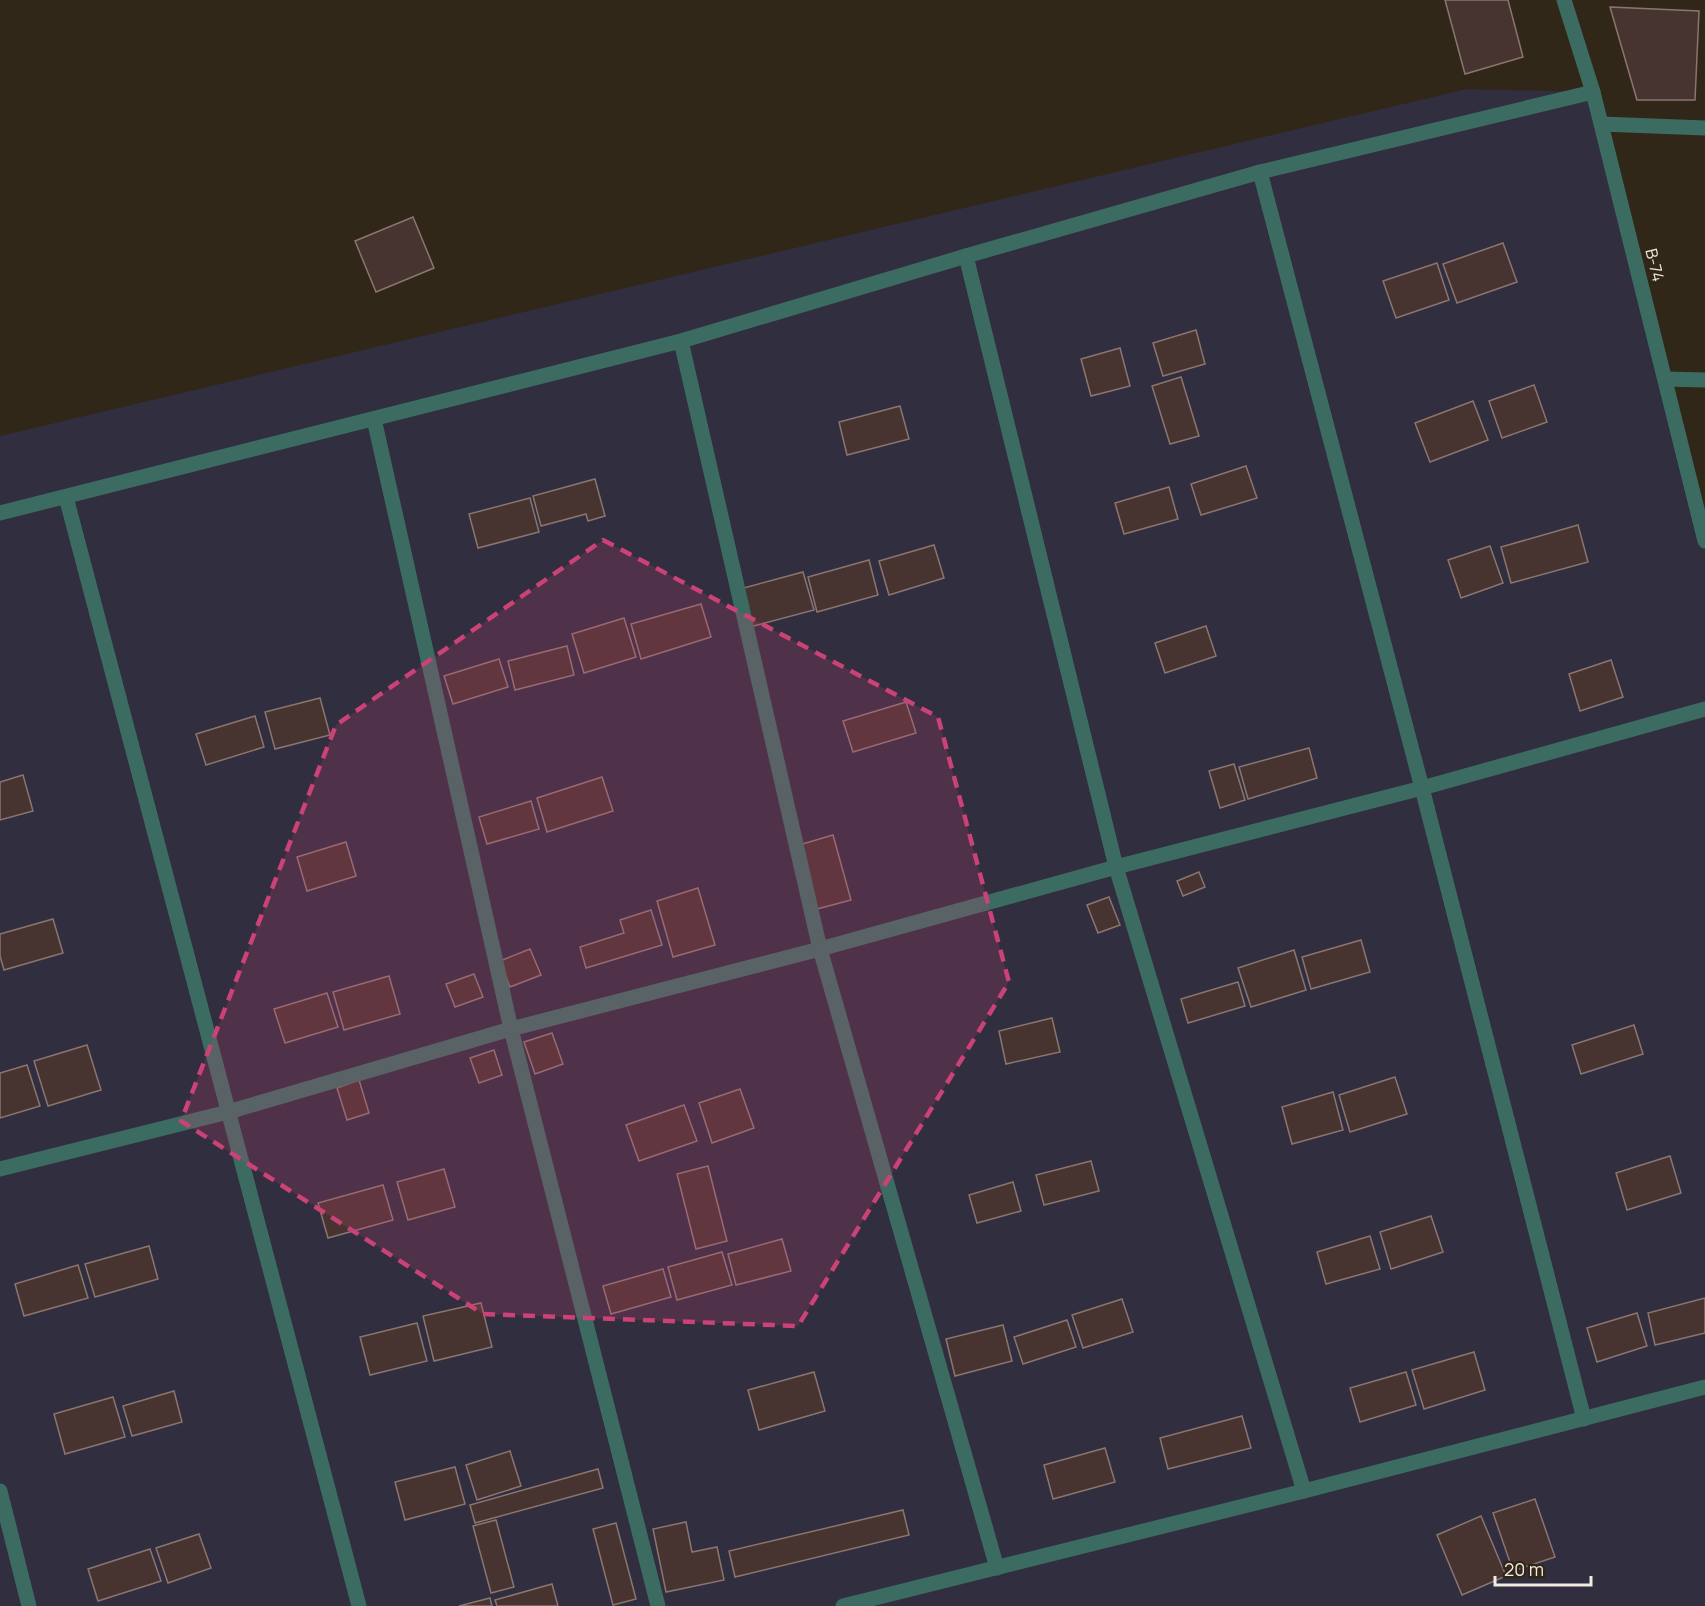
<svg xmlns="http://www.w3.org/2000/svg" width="1705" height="1606" viewBox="0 0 1705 1606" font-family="Manrope,sans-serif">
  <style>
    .commercial { fill: #302e3f }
    .building { fill: #473430; stroke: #8b7570; stroke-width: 1.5 }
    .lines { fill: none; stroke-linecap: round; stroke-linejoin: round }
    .minor { stroke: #3c6c61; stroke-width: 15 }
    .marked { fill: #cb4276; fill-opacity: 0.2; stroke: #cb4276; stroke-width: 4.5; stroke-dasharray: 12 8; stroke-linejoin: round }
    .labels { text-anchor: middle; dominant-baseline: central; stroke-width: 6; stroke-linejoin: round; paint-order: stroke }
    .street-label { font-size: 16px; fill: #f1eae1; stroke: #312719 }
  </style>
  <rect width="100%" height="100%" fill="#312719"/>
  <path class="commercial" d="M1467,89L1593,92L1705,541V1606H0V436Z"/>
  <g class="building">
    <path d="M1445,0H1508L1523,57L1465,74Z"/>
    <path d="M1610,7L1699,11L1695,100H1637Z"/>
    <path d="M413,217L434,268L376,292L355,241Z"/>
    <path d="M1503,243L1517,282L1457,303L1443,264Z"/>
    <path d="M1437,263L1449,300L1396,318L1383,281Z"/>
    <path d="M1196,330L1205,364L1163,376L1153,343Z"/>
    <path d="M1120,348L1130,386L1091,396L1081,359Z"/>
    <path d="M1181,377L1199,436L1170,444L1152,386Z"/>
    <path d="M1534,385L1547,422L1502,438L1489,401Z"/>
    <path d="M1473,401L1488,440L1430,462L1415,423Z"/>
    <path d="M900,406L909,439L847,455L839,422Z"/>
    <path d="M1246,466L1257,498L1201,515L1191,484Z"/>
    <path d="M595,479L605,516L588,521L586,514L541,526L533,496Z"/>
    <path d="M1169,487L1178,519L1124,534L1115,503Z"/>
    <path d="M530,498L539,532L478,548L469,514Z"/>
    <path d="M1578,525L1588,562L1511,583L1501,547Z"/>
    <path d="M934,545L944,578L889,595L879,561Z"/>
    <path d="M1490,546L1503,583L1461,598L1448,560Z"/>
    <path d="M869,560L878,595L817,612L808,577Z"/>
    <path d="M803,572L814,610L750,627L740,589Z"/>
    <path d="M701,604L711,637L641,659L631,624Z"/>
    <path d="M624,618L636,657L584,673L572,634Z"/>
    <path d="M1206,626L1216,656L1165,673L1155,643Z"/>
    <path d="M567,646L574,675L515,690L508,661Z"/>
    <path d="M499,659L508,687L453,704L444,676Z"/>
    <path d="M1611,660L1623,697L1580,711L1569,674Z"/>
    <path d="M320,698L330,735L275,749L265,712Z"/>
    <path d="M906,702L916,733L853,752L843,721Z"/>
    <path d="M255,716L264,747L206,765L196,734Z"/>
    <path d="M1309,748L1317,778L1248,799L1239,767Z"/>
    <path d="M1234,764L1245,800L1220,808L1209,771Z"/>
    <path d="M23,775L33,811L0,820V782Z"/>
    <path d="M602,777L613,811L547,832L537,798Z"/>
    <path d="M531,801L539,829L487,844L479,817Z"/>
    <path d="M833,835L851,900L817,909L799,845Z"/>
    <path d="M346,842L356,876L307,891L297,857Z"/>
    <path d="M1199,872L1205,887L1183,896L1177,881Z"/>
    <path d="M698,888L715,945L673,957L657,901Z"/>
    <path d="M1109,897L1120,925L1098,933L1087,905Z"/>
    <path d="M651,910L662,945L586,968L580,947L624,933L620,920Z"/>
    <path d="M53,919L63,953L4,970L0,956V934Z"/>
    <path d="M1361,940L1370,972L1311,989L1302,957Z"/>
    <path d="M530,949L541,975L510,987L500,961Z"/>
    <path d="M1294,950L1306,990L1251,1007L1238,968Z"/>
    <path d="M474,974L483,997L455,1007L446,984Z"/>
    <path d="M389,976L400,1014L344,1030L333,992Z"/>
    <path d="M1238,982L1245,1006L1188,1023L1181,999Z"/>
    <path d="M327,993L338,1027L285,1043L274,1009Z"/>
    <path d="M1052,1018L1060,1052L1006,1064L999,1031Z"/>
    <path d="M1634,1025L1643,1054L1581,1074L1572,1045Z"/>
    <path d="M552,1033L563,1064L535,1074L524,1042Z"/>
    <path d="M87,1045L101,1090L48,1106L34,1061Z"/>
    <path d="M494,1050L502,1075L479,1083L470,1058Z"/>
    <path d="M27,1065L40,1106L0,1118V1073Z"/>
    <path d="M1395,1077L1407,1114L1350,1132L1339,1095Z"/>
    <path d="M359,1080L369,1113L347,1120L337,1088Z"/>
    <path d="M740,1089L754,1128L712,1143L699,1103Z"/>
    <path d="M1333,1092L1343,1130L1292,1144L1282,1107Z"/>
    <path d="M684,1105L697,1141L639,1161L626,1125Z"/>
    <path d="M1670,1156L1681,1193L1627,1210L1616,1173Z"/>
    <path d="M1091,1161L1099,1191L1044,1205L1036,1175Z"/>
    <path d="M708,1166L727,1241L696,1249L677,1174Z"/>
    <path d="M444,1169L455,1207L408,1220L397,1182Z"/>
    <path d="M1013,1182L1021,1211L977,1223L969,1195Z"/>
    <path d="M383,1185L393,1220L328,1238L318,1203Z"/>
    <path d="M1431,1216L1443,1252L1391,1269L1380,1232Z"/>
    <path d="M1370,1236L1380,1269L1326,1284L1317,1252Z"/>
    <path d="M782,1239L791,1271L736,1285L728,1254Z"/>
    <path d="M149,1246L158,1279L95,1297L85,1264Z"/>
    <path d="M722,1252L732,1285L677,1300L668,1267Z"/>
    <path d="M78,1265L88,1298L24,1316L15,1284Z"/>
    <path d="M663,1269L671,1297L611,1314L603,1286Z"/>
    <path d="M1705,1298V1333L1655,1345L1648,1313Z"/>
    <path d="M1122,1299L1133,1332L1083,1348L1072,1315Z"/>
    <path d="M481,1303L492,1347L434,1361L423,1316Z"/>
    <path d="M1637,1313L1647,1346L1597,1362L1587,1328Z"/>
    <path d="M1067,1320L1076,1347L1023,1364L1014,1337Z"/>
    <path d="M417,1323L427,1361L370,1375L360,1337Z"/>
    <path d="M1003,1325L1012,1361L955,1376L946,1339Z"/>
    <path d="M1474,1352L1485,1390L1424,1409L1412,1370Z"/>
    <path d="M814,1372L825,1411L759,1430L748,1390Z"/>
    <path d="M1406,1372L1416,1405L1360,1422L1350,1388Z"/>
    <path d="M174,1391L182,1422L132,1436L123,1406Z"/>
    <path d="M113,1397L125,1437L65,1454L54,1414Z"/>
    <path d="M1242,1416L1251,1448L1168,1469L1160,1438Z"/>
    <path d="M1105,1448L1115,1482L1053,1499L1044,1465Z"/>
    <path d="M510,1451L521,1486L477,1500L466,1465Z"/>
    <path d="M455,1467L465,1504L405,1520L395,1482Z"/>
    <path d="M598,1469L603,1488L475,1523L470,1505Z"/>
    <path d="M1535,1499L1555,1557L1513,1571L1493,1513Z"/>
    <path d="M903,1510L909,1535L735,1577L729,1551Z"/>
    <path d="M1481,1516L1506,1576L1462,1595L1437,1535Z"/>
    <path d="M496,1520L514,1587L491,1593L473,1526Z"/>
    <path d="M686,1522L692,1552L717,1547L724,1580L666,1592L653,1529Z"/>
    <path d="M616,1523L636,1599L613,1605L593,1529Z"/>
    <path d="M199,1534L211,1568L168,1583L156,1548Z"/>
    <path d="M150,1549L161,1581L98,1601L88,1569Z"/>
    <path d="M552,1584L558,1606H497L495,1600Z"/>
    <path d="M490,1598L492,1606H459Z"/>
  </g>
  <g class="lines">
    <g class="minor">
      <path d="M1564,0L1593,92L1705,541"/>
      <path d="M1601,124L1705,128"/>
      <path d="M1260,172L1422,788L1584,1419"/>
      <path d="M966,256L1116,867L1304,1491"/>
      <path d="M681,341L820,949L997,1568"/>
      <path d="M1665,379L1705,380"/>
      <path d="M374,419L511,1029L658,1606"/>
      <path d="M66,497L359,1606"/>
      <path d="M0,513L681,341L966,256L1260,172L1593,92"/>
      <path d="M0,1169L228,1112L511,1029L820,949L1116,867L1422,788L1705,709"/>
      <path d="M0,1491L29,1606"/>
      <path d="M843,1606L1304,1491L1705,1387"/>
    </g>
  </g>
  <path class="marked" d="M603,540L938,717L1009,982L798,1326L483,1314L181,1121L336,725Z"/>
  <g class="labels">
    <g class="street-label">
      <text transform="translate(1655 265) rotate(76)">B-74</text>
    </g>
  </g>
  <path d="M1495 1576v9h96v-9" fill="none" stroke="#f1eae1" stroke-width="3"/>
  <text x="1504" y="1576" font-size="18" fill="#f1eae1" stroke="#312719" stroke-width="4.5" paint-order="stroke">20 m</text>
</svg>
